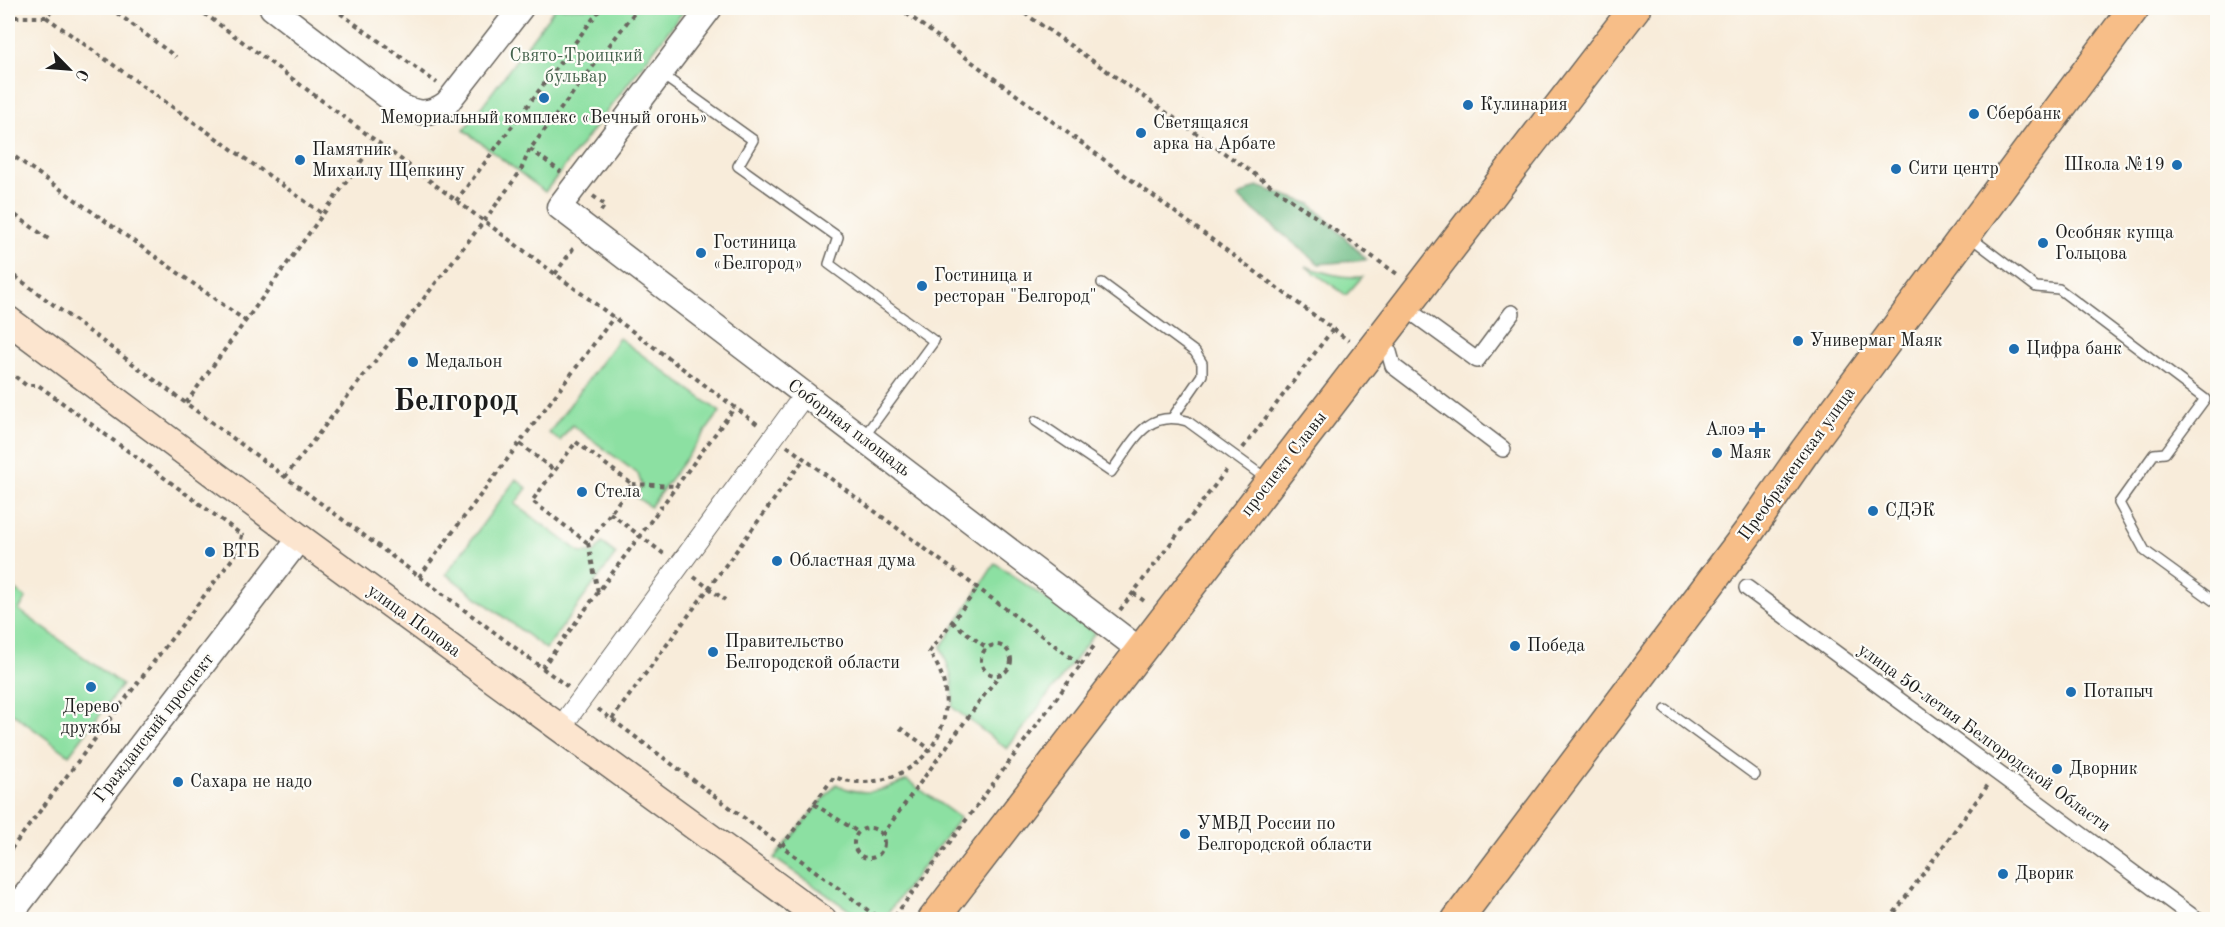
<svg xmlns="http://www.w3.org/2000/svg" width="2225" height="927" viewBox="0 0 2225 927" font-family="'Old Standard TT',serif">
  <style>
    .green { fill: #8ce0a2; stroke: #547e5f; stroke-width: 1.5 }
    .forest { fill: #71be88; stroke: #466d52; stroke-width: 1.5 }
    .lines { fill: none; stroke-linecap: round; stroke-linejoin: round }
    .service-casing { stroke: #69655e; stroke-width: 12 }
    .pedestrian-casing { stroke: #69655e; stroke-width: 18 }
    .minor-casing { stroke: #69655e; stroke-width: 22 }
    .tertiary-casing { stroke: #69655e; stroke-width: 27 }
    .secondary-casing { stroke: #69655e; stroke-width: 30 }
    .primary-casing { stroke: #69655e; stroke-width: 33 }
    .path { stroke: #69655e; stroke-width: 4; stroke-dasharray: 4.5 4.5; stroke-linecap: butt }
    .service { stroke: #fff; stroke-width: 9 }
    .pedestrian { stroke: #fff; stroke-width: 15 }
    .minor { stroke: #fff; stroke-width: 20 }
    .tertiary { stroke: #fff; stroke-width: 24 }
    .secondary { stroke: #fce5cf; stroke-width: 27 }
    .primary { stroke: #f7be88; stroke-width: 30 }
    .poi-dot { fill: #1f6fb2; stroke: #fdfcf7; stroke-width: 2 }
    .labels { text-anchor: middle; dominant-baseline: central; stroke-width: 4.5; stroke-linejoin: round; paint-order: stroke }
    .park-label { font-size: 18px; fill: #43614b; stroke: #fdfcf7 }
    .poi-label { font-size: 18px; fill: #1c1c1c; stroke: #fdfcf7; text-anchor: start }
    .street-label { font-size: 18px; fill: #1c1c1c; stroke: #fdfcf7 }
    .town-label { font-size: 30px; font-weight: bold; fill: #1c1c1c; stroke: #fdfcf7 }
  </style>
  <rect width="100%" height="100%" fill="#fdfcf7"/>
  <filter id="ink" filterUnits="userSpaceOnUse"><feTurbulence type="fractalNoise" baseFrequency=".0167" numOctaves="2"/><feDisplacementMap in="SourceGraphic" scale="12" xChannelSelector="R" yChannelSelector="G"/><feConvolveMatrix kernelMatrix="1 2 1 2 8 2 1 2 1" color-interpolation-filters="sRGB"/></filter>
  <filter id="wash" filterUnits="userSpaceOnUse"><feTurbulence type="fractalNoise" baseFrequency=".008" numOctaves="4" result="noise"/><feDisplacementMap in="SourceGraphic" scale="24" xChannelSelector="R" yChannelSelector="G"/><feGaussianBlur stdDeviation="1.35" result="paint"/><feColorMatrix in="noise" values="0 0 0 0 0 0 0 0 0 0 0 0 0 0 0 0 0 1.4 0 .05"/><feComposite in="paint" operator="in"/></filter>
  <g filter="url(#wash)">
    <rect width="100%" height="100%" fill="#f8ecda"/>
    <g class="green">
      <path d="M555,8H686L545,192L464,130Z"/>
      <path d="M1305,266C1325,273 1341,278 1362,277L1346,295Z"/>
      <path d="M619,338L720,412L650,507L635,496L642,486L638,474L572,425L560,441L549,433Z"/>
      <path d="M516,479L527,488L515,504L581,553H594L602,543L616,554L546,649L446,574Z"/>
      <path d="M995,563L1095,633L1007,749L952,707C956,685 949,668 941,647Z"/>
      <path d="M8,584L26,598L19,610L122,685L69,755L8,710Z"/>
      <path d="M907,780L960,818L883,919H862L774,858L836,784C861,798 883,791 907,780Z"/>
    </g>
    <path class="forest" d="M1257,186L1311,204L1367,260L1319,264L1238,197Z"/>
  </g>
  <g filter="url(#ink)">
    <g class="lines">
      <defs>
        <g id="service">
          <path d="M661,74L753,140L738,166L838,237L829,264L934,341L863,438"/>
          <path d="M1970,237L2036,287L2059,289L2205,399L2165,453L2154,454L2119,503L2145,551L2218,604"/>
          <path d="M1102,283L1195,352L1202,363V375L1173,417"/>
          <path d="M1036,421L1111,472C1133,443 1145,409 1187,421L1268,480"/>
          <path d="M1666,710L1755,775"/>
        </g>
        <g id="pedestrian">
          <path d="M1404,307L1477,360L1512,313"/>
          <path d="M1381,337L1389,352L1393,366L1503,449"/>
          <path d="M1747,588L2197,920"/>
        </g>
        <path id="minor" d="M561,727L805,394"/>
        <g id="tertiary">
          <path d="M272,8L396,103C414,115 430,116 447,103L521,8"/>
          <path d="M710,8L559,207L1140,650"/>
          <path d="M8,918L300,538"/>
        </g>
        <path id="secondary" d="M8,320L300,538L823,920"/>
        <g id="primary">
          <path d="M933,920L1635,8"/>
          <path d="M1457,920L1750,530L1805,451L2134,8"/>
        </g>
      </defs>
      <use href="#service" class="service-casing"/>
      <use href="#pedestrian" class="pedestrian-casing"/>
      <use href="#minor" class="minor-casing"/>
      <use href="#tertiary" class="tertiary-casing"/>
      <use href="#secondary" class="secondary-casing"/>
      <use href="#primary" class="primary-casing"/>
      <g class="path">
        <path d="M110,8L176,57"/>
        <path d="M197,8L760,426"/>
        <path d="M333,8L437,83"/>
        <path d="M899,8L1349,341"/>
        <path d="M1017,8L1400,276"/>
        <path d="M46,17L323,214"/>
        <path d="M8,23L15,17H46L53,10L49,8"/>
        <path d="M530,149L561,172"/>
        <path d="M8,152L246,321"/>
        <path d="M593,196L605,205L599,214"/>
        <path d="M456,201L601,8"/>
        <path d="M8,210L50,240"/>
        <path d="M8,271L568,687"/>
        <path d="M555,274L575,246"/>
        <path d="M8,371L26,385H38L242,535L239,550L8,853"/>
        <path d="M186,403L376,141"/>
        <path d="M576,442L632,484L588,543L532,501Z"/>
        <path d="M520,444L554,470"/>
        <path d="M787,446L1081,665L892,920"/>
        <path d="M1243,448L1333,329"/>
        <path d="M285,477L484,221L520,172L530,149L638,8"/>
        <path d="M632,484L676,486"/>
        <path d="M610,513L664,554"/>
        <path d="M588,543L598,592"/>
        <path d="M419,577L614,317"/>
        <path d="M694,577L725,600"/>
        <path d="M1133,593L1147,603"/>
        <path d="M1120,610L1228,468"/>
        <path d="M952,622L987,648"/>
        <circle cx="996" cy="660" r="15"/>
        <path d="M1081,665L1096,643"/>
        <path d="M542,668L735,407"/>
        <path d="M598,709L881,920"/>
        <path d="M612,719L804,459"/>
        <path d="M900,728L930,749"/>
        <path d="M814,804L858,832"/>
        <circle cx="869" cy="843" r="15"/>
        <path d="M882,835L999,675"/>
        <path d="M782,846L834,777C893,798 957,750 944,685C942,673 936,662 929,652L978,588"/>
        <path d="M1889,920L1988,785"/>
      </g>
      <use href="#service" class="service"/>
      <use href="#pedestrian" class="pedestrian"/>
      <use href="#minor" class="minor"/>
      <use href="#tertiary" class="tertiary"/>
      <use href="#secondary" class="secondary"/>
      <use href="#primary" class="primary"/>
    </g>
  </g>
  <g class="poi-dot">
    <circle cx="544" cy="98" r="6"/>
    <circle cx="1468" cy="105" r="6"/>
    <circle cx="1974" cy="114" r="6"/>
    <circle cx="1141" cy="133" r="6"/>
    <circle cx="300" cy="160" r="6"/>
    <circle cx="2177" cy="165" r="6"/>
    <circle cx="1896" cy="169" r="6"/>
    <circle cx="2043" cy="243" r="6"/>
    <circle cx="701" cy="253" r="6"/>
    <circle cx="922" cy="286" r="6"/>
    <circle cx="1798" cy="341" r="6"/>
    <circle cx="2014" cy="349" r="6"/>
    <circle cx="413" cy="362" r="6"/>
    <path d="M1754 421h6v6h6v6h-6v6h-6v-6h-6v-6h6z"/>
    <circle cx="1717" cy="453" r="6"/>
    <circle cx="582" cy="492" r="6"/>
    <circle cx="1873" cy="511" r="6"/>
    <circle cx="210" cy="552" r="6"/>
    <circle cx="777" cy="561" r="6"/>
    <circle cx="1515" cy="646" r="6"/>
    <circle cx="713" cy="652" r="6"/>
    <circle cx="91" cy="687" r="6"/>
    <circle cx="2071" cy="692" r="6"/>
    <circle cx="2057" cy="769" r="6"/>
    <circle cx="178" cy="782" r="6"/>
    <circle cx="1185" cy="834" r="6"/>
    <circle cx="2003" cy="874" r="6"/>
  </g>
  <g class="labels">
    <g class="park-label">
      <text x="576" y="56">Свято-Троицкий<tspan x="576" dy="21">бульвар</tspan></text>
    </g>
    <g class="poi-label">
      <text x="1480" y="105">Кулинария</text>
      <text x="1986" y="114">Сбербанк</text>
      <text x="544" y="118" text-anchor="middle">Мемориальный комплекс «Вечный огонь»</text>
      <text x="1153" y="123">Светящаяся<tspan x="1153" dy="21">арка на Арбате</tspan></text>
      <text x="312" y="150">Памятник<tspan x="312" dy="21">Михаилу Щепкину</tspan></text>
      <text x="2165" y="165" text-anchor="end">Школа №19</text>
      <text x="1908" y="169">Сити центр</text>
      <text x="2055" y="233">Особняк купца<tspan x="2055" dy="21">Гольцова</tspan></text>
      <text x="713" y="243">Гостиница<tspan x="713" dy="21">«Белгород»</tspan></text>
      <text x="934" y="276">Гостиница и<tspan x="934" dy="21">ресторан "Белгород"</tspan></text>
      <text x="1810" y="341">Универмаг Маяк</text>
      <text x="2026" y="349">Цифра банк</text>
      <text x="425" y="362">Медальон</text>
      <text x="1745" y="430" text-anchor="end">Алоэ</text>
      <text x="1729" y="453">Маяк</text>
      <text x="594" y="492">Стела</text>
      <text x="1885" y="511">СДЭК</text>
      <text x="222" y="552">ВТБ</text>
      <text x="789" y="561">Областная дума</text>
      <text x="725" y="642">Правительство<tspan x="725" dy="21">Белгородской области</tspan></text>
      <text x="1527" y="646">Победа</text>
      <text x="2083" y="692">Потапыч</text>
      <text x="91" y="707" text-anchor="middle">Дерево<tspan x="91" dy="21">дружбы</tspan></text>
      <text x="2069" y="769">Дворник</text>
      <text x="190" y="782">Сахара не надо</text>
      <text x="1197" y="824">УМВД России по<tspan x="1197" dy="21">Белгородской области</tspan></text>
      <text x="2015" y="874">Дворик</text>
    </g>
    <g class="street-label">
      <text transform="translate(849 428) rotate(37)">Соборная площадь</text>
      <text transform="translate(1284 464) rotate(-52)">проспект Славы</text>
      <text transform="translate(1797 464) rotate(-54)">Преображенская улица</text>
      <text transform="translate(414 621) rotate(36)">улица Попова</text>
      <text transform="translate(154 728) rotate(-52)">Гражданский проспект</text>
      <text transform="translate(1984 738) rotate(36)">улица 50-летия Белгородской Области</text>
    </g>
    <g class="town-label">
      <text x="456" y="402">Белгород</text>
    </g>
  </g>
  <rect width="2225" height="927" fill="none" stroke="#fdfcf7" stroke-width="30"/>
  <g transform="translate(69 69) rotate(115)" stroke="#fdfcf7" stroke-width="4.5" paint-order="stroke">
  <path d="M0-4.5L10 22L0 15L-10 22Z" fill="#1c1c1c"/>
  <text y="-9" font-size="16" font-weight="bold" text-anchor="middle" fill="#1c1c1c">С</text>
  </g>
</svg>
